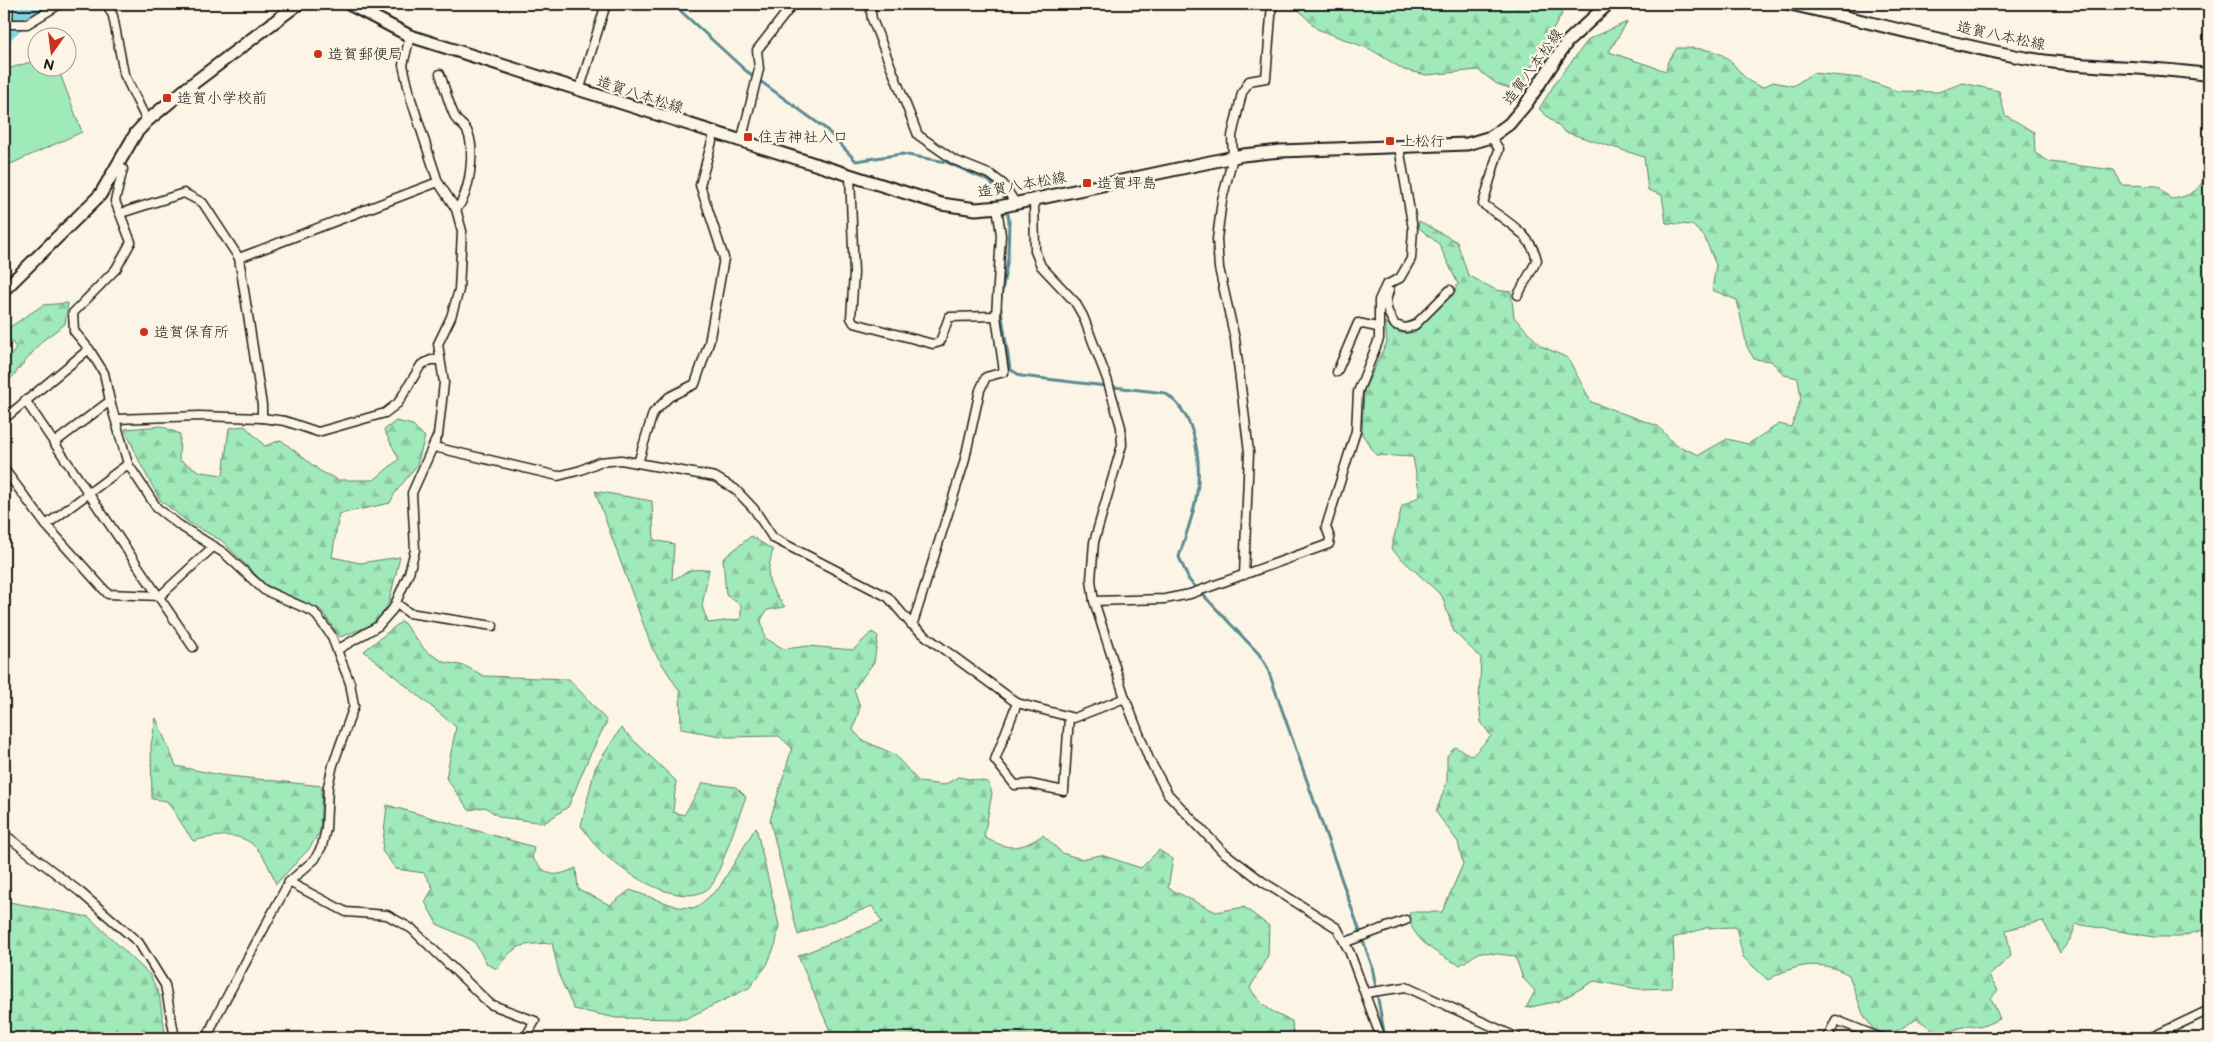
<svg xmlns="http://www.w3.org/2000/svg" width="2213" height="1042" viewBox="0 0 2213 1042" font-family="'Balsamiq Sans','Klee One',sans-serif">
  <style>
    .forest { fill: url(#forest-firs); stroke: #5e826a }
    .park { fill: #a0e9b8; stroke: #5e826a }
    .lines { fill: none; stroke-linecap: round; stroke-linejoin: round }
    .stream { stroke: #5a8a92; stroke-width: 3 }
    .river { stroke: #84d4e0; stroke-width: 18 }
    .minor-casing { stroke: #1c1c1c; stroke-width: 11 }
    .secondary-casing { stroke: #1c1c1c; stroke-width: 15 }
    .minor { stroke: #fcf5e5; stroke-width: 8 }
    .secondary { stroke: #fcf5e5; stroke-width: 11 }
    .poi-dot { fill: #c8321e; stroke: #fcf5e5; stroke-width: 2 }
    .labels { text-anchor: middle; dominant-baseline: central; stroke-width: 4.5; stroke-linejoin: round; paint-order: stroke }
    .street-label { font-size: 15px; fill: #1c1c1c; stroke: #fcf5e5 }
    .poi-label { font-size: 15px; fill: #1c1c1c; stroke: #fcf5e5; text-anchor: start }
  </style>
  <defs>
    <pattern id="forest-firs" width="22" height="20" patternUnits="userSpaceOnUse" patternTransform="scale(1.25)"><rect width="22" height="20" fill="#a0e9b8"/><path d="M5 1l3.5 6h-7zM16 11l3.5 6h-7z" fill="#89c79e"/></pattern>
  </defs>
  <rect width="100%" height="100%" fill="#fcf5e5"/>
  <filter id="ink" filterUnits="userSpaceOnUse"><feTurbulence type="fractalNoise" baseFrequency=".02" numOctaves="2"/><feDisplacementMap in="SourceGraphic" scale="10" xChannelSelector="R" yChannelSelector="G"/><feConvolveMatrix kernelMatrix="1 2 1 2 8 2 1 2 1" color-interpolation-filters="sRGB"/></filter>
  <g filter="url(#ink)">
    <g class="forest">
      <path d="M1293,4H1557L1562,14L1518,91L1497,84L1478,70L1427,75L1404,70L1370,49L1317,29Z"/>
      <path d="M1627,22L1609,52L1666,71L1668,61L1677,48C1692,48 1715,48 1727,58C1741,70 1743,82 1763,87L1773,82L1793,86L1813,73L1860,78L1897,91L1938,92L1963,83L1999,91L2005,115L2034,132L2035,153L2050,162L2114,170L2122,185L2158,186L2171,199C2182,198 2195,194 2201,184C2204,178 2204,173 2209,169V928L2180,937H2154L2076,924L2071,938L2060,953L2043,921L2006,930L2011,956L1989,976L1998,990L1991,998L2000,1019L1980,1027L1970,1025L1940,1034L1917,1019L1893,1033L1875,1032L1863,1014L1849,975C1822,959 1794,964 1768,980L1743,957L1736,927L1706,928L1673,938L1674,959L1672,988L1638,989L1594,981L1559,1001L1526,1008L1535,991L1523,978L1515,956L1480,952L1460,965C1441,957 1405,936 1410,912H1442L1463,864L1458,842L1436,812L1447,782V756L1455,747L1472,756L1491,736L1481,722L1479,700L1481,658L1454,632L1442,596L1391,549L1402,506L1420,496L1413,457L1376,455L1362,434L1364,390L1387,342L1385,322L1400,333L1415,332L1450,297L1458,284L1439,244L1418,227L1419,221L1457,242L1468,275L1496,290L1511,292L1514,317L1541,346L1568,358L1591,402L1658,426L1674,444L1699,455L1727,439L1748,444L1779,424L1791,427L1801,398L1798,378L1784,375L1771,361L1754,359L1747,347L1737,300L1712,290L1716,265L1704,236L1692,225L1666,223L1662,195L1648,190L1644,157L1565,132L1539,109L1557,80L1589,39Z"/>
      <path d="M68,303L65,324L42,341L4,387V368L16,348L4,331L43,305Z"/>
      <path d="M396,421L413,425L425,437L417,465L395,493L390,503L339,514L332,557L360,563L400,557L389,602L378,623L340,637L321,610L266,585L222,541L188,522L160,500L141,465L125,429L161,426L180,434L179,460L201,472L223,475L229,428L245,426L265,446L281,440L320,471L338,480H374L399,459L384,430Z"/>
      <path d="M595,491L652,501L654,540L674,544L672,580L691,570L709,569L702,606L708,623L741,619V605L726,595L723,559L751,536L773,550C765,579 767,583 785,607L767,610L761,620L765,638L784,649L808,646L853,650L872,632L878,636L874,662L854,689L860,707L853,730L862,740L894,754L919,782L944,785L958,777L988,782L992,793L984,837C1009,851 1020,850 1043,835L1062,853L1081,859L1101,855L1141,868L1159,850L1173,859L1168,888L1216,912L1244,907L1269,926L1268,955L1250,988C1261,1005 1273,1014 1292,1021L1293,1038H833L798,956L882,922L872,906L798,935L770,820L792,748L779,736L727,737L681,729L680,692L652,648Z"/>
      <path d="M402,621L426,651L444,662L465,666L484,676L569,679L607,721L589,757L568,807L544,823L500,817L485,807L469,810L446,778L456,727L364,651Z"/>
      <path d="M156,718L176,766L220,775L322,786L320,832L308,850L276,884C258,836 241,829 193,841L167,801L152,799L151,745Z"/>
      <path d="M621,728L676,781L673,812L684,815L703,783L736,787L746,797C740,811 718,879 711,886C685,913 621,872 600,850C593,843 588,834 581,826L595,768Z"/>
      <path d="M387,805L534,847L532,858C549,877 553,878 576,868L578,889L610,905L630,890L678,907L696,908L719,888L756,827L779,925L776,943L767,965L749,988L685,1019L616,1018L574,1009L560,978L552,943C521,945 516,942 497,969L487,964L474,941L437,924L425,902L433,888L424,873L396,869L382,851Z"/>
      <path d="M4,901L89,917L150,975L159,994L166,1038H4Z"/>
    </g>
    <path class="park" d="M37,60L38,68H58L82,132L4,167V70Z"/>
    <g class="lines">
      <path class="stream" d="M673,4L745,70L826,129L856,161L902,154L946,162L989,181L1004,195L1009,220L1008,258L1000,303L1010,369L1021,376L1165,393C1193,412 1200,450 1198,482C1197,507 1186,533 1179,557L1189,580L1259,654L1267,667L1372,966L1384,1032L1388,1038"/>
      <path class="river" d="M4,33L25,14L32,4"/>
      <defs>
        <g id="minor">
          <path d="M107,4L113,16L124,74L147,121"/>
          <path d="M870,4L872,19L918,135L954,160L991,175L1003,184L1016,204"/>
          <path d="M8,22L9,4"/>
          <path d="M4,24H27L60,4"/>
          <path d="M440,74C445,88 449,106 456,119C459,123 465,126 467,131C476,147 470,196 456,209"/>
          <path d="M579,91L606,4"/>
          <path d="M1491,137L1499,149L1483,204C1504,220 1531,233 1537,260L1518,295"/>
          <path d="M741,142L759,69L757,50L793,4"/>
          <path d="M118,165L123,169L115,201L131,242L116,269L73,313L74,331L89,349L104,373L110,401L128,464L157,508L179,525L224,553L264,590L314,612L331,635L350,683L354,706L333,765L328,786L326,829L322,846L315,859L289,882L216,1017L207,1038"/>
          <path d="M850,176L854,273L851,318L854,323L933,344L940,342L949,317L996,316"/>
          <path d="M1034,200L1035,251L1041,266L1075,302L1083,316L1107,379L1121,427L1122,445L1094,542L1091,580L1094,601L1125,698L1149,759L1168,794L1222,851L1263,882L1337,928L1350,953L1381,1038"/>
          <path d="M121,213L184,193L203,203L239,258L262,405V418"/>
          <path d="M239,258L438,182"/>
          <path d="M1389,291C1383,305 1388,313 1395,325L1406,328L1415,325L1450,290"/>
          <path d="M1337,372L1358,323L1377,327"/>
          <path d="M25,400L193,647"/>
          <path d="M4,419L89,349"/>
          <path d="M116,419L199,416L262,418L285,421L318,432L385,413L398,403L421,365L431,360H439"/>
          <path d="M54,443L110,401"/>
          <path d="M434,447L558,476L581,470L599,462L621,460L715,477L735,489L754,509L773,538L888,597L911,624L927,637L1017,703L1074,718L1125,698"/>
          <path d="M638,463L653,413L669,397L695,384L709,343L724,258L700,185L714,134"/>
          <path d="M4,469L46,525L108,594L160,596L214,546"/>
          <path d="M46,525L128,464"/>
          <path d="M1244,575L1249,452L1235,339L1219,268L1217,239L1222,200L1233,157L1232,136L1242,93L1249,81L1266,78L1272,4"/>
          <path d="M1094,601L1165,599L1190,594L1329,544L1330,538L1326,527L1356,431L1358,392L1379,339V300L1386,285L1400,278L1411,259L1413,229L1399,147"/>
          <path d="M397,604L409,613L493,626"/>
          <path d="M911,624L914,620L964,463L980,390L986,377L1004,372L996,316L1001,235L997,207"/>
          <path d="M337,650L378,626L393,609L409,573L415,550L412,493L438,435L444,383L438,344L451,317L459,290L462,231L456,209L438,182L411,99L403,65L410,36"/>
          <path d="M1017,703L995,760L1015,785L1030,784L1064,791L1069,717"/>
          <path d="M4,834L80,892L139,943L165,985L175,1038"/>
          <path d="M289,882L346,912L387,915L412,929L490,1004L535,1021L525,1038"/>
          <path d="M1346,942L1406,920"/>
          <path d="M1365,993L1406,987L1518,1038"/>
          <path d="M1827,1038L1836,1020L1881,1038"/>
          <path d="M2150,1038L2209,1010"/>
        </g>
        <g id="secondary">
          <path d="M349,4L410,36L941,204L976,209L999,207L1243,155L1281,151L1467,144L1491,137L1509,124L1526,104L1567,42L1608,4"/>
          <path d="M1790,4C1867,21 1943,42 2020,57C2083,69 2146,65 2209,75"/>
          <path d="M4,290L100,195L136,133L147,121L187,88L298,4"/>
        </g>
      </defs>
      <use href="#minor" class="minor-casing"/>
      <use href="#secondary" class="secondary-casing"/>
      <use href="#minor" class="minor"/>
      <use href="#secondary" class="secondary"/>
    </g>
  </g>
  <g class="poi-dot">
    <circle cx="318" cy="54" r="5"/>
    <rect x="162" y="93" width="10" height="10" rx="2.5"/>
    <rect x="743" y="132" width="10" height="10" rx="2.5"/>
    <rect x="1385" y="136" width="10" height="10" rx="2.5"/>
    <rect x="1082" y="178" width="10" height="10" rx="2.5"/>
    <circle cx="144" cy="332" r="5"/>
  </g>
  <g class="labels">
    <g class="street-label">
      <text transform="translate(2001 36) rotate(12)">造賀八本松線</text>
      <text transform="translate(1533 67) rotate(-54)">造賀八本松線</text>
      <text transform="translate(640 95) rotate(18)">造賀八本松線</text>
      <text transform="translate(1022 185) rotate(-10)">造賀八本松線</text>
    </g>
    <g class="poi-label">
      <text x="328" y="54">造賀郵便局</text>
      <text x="177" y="98">造賀小学校前</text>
      <text x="758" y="137">住吉神社入口</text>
      <text x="1400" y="141">上松行</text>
      <text x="1097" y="183">造賀坪島</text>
      <text x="154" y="332">造賀保育所</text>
    </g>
  </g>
  <rect width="2213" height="1042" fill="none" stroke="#fcf5e5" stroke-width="20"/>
  <rect x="10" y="10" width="2193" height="1022" fill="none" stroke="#1c1c1c" stroke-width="2" filter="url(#ink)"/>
  <g transform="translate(52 52) rotate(194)"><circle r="24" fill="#fcf5e5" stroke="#a29e95"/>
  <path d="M0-4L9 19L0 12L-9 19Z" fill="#c8321e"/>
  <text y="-8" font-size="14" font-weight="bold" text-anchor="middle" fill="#1c1c1c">N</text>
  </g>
</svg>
